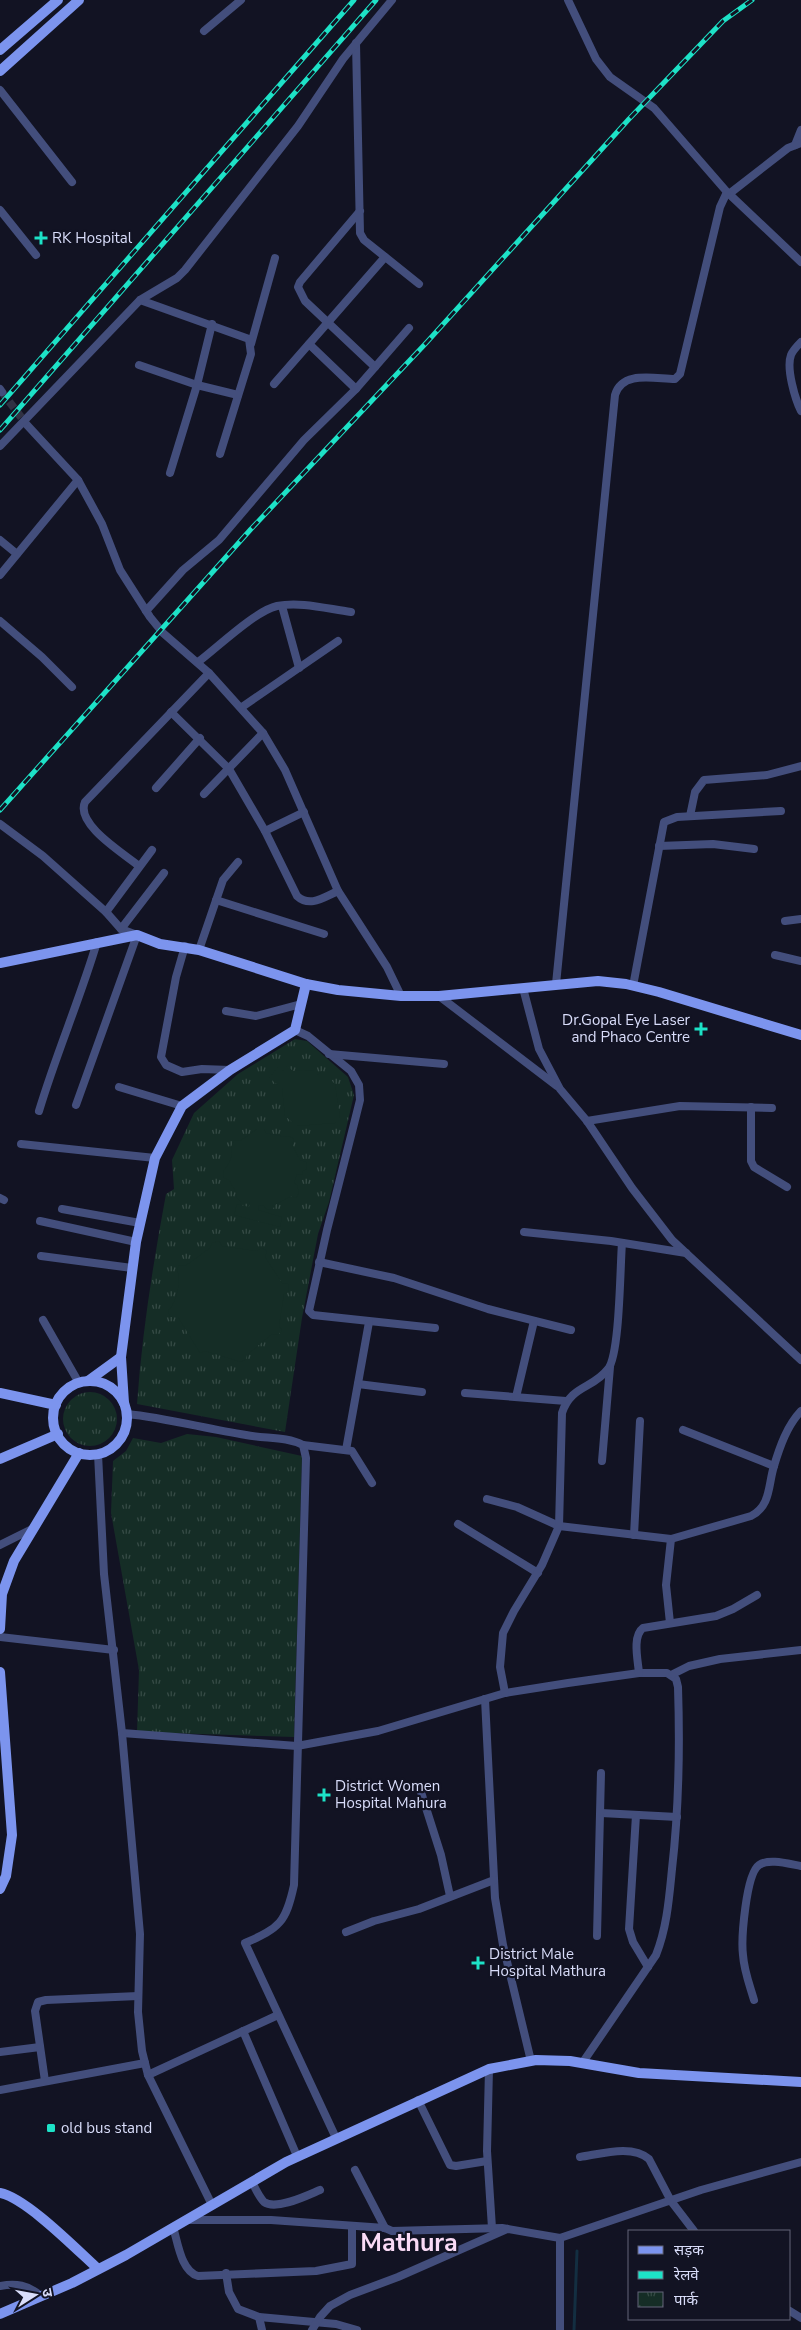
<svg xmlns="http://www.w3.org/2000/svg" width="801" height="2330" viewBox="0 0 801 2330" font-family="'Nunito Sans','Noto Sans Devanagari',sans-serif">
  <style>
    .park { fill: url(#park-tufts) }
    .garden { fill: #152d26 }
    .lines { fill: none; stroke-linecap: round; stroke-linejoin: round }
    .stream { stroke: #132e41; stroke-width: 3 }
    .street-tunnel { stroke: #303143; stroke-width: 8; stroke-dasharray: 8 4; stroke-linecap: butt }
    .street { stroke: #434e7c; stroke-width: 8 }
    .secondary { stroke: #7c94ee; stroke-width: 10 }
    .rail-casing { stroke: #1de2c7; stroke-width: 5 }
    .rail { stroke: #121323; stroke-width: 3; stroke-dasharray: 9; stroke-linecap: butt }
    .poi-dot { fill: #1de2c7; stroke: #121323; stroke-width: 2 }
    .labels { text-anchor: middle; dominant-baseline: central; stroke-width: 4.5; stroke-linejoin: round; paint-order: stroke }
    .poi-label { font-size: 15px; fill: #d9ddfa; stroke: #121323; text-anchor: start }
    .town-label { font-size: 25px; font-weight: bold; fill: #fadbf6; stroke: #121323 }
  </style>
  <defs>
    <pattern id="park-tufts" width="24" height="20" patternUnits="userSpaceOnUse" patternTransform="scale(1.25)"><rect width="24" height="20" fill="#152d26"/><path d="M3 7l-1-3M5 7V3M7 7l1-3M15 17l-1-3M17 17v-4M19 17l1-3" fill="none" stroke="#364b46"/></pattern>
  </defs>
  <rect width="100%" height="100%" fill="#121323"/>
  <g class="park">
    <path d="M295,1039L307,1041L348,1077L354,1095L329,1202L318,1234L302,1318L285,1432L137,1404C142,1333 153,1264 166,1194L174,1189L172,1160L194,1113L238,1074Z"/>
    <circle cx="90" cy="1419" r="27"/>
    <path d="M187,1434L216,1437L302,1456L294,1737L137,1732L139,1670L111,1513L113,1461L126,1451L133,1438L161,1443Z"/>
  </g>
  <g class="garden">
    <path d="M287,1066L293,1071L313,1070L318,1075L322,1071L335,1084L340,1117L335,1123L297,1126L285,1116L282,1088L269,1078L278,1067L283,1071Z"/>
    <path d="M257,1129H264L266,1133L285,1137L289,1136L294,1139L292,1145L300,1160L306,1162L307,1169L303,1171L302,1175L297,1174L294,1183L297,1185L299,1193L296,1198L291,1196L275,1205L273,1209L267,1210L264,1206L259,1205L258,1210L282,1217L280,1227L234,1215L237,1204L249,1207L250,1202H241L236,1197L237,1194L229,1180L224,1178L223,1171C229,1166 234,1154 231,1147L234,1140L240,1141Z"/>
    <path d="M219,1241L222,1246L256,1251L262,1248L267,1251L265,1257L282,1283L288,1284L289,1292L284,1294L279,1326L282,1330L278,1335L272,1334L247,1355L246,1359L241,1362L205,1351L200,1353L178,1317H170L168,1311C176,1304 182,1280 177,1270L179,1265L185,1266L210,1248L212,1243Z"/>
  </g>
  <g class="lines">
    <path class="stream" d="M574,2330L577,2251"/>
    <path class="street-tunnel" d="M2,392L27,425"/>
    <g class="street">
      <path d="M568,0L596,59L610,77L654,108L727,192L801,262"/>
      <path d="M204,31L241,0"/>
      <path d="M356,43L360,233L364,240L419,284"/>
      <path d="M0,90L72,182"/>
      <path d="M795,145L801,130"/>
      <path d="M729,194L788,148L801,143"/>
      <path d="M0,210L36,255"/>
      <path d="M360,211L300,282L298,287L305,301L375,367"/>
      <path d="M140,300L249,339L251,354L220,454"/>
      <path d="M801,342C797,346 793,350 791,355C786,368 795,399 801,411"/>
      <path d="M251,344L275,258"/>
      <path d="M309,344L356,389"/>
      <path d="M139,365L197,385L238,395"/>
      <path d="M274,384L385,257"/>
      <path d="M0,389L2,392"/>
      <path d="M27,425L78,480L102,524L120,570L150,617L163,633L209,673L263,733L285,770L338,891L387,967L401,996"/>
      <path d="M0,446L140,300L177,278L185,270L298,126L343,59L392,0"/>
      <path d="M170,473L197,385L212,324"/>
      <path d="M0,540L17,554"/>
      <path d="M0,575L78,480"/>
      <path d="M282,606L299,668"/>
      <path d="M146,611L183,570L219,540L304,440L356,389L409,328"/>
      <path d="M0,621L42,657L72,687"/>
      <path d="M198,662C218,647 255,611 277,606C300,601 328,609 351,612"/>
      <path d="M242,707L338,641"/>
      <path d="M171,712L229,769L265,831L297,896C310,908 324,897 338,891"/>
      <path d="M156,788L200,738"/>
      <path d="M204,794L263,733"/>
      <path d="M690,816L695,792L704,780L767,775L801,766"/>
      <path d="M0,824L43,856L106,912L121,929L137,935L76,1105"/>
      <path d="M265,831L304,812"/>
      <path d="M659,846L713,844L754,849"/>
      <path d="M139,866C123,853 75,824 85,802L209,673"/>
      <path d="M216,900L324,934"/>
      <path d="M106,912L152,850"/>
      <path d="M785,921L801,919"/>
      <path d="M121,929L164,873"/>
      <path d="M185,946L176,977L161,1057L166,1065L182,1072L202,1069L230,1070"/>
      <path d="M199,950L223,880L238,862"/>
      <path d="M775,955L801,961"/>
      <path d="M556,984L615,395C622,370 655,379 675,379L680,374L720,207L727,192"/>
      <path d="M633,986L664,822L677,817L781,811"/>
      <path d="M523,988L539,1049L560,1089L587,1121L632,1188L672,1240L801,1360"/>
      <path d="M439,996L557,1086"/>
      <path d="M226,1011L256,1016L301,1004"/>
      <path d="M295,1030L308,1036L351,1071L359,1085L360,1100L354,1124L327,1230L309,1311L313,1315L435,1328"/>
      <path d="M329,1054L444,1064"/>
      <path d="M119,1087L182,1106"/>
      <path d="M751,1107V1161L754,1167L787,1187"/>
      <path d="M39,1111C56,1054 80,999 97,942"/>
      <path d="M587,1121L680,1106L772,1108"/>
      <path d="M21,1144L155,1158"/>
      <path d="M0,1198L4,1200"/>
      <path d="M62,1209L140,1223"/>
      <path d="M40,1221L136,1242"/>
      <path d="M524,1232L611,1241L686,1253"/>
      <path d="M41,1256L132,1268"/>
      <path d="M319,1262L394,1278L488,1309L571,1330"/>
      <path d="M43,1320L79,1383"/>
      <path d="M358,1384L422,1392"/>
      <path d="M465,1393L566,1401"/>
      <path d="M516,1397L534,1321"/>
      <path d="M127,1414C167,1418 206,1429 246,1435C265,1439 286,1436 303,1445L306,1458L294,1885C286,1922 280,1928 245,1943L336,2138"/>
      <path d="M683,1430L774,1466"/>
      <path d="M303,1445L352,1451L372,1483"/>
      <path d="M346,1450L369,1322"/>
      <path d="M98,1454L104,1574L122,1733L297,1746L378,1731L505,1693L568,1683L639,1673H667L676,1679L678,1687C680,1748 679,1808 672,1869C669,1899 667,1927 656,1955L583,2062"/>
      <path d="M602,1461L610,1367"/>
      <path d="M487,1499L517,1507L559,1526L671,1539L751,1516C771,1506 768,1485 774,1466C780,1446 787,1426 801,1411"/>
      <path d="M458,1524L538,1573"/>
      <path d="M634,1535L640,1421"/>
      <path d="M0,1545L34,1528"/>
      <path d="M670,1623L666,1585L671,1539"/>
      <path d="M0,1637L114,1650"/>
      <path d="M639,1673C638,1661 632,1636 643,1628L716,1616L733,1609L757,1595"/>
      <path d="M673,1674L689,1666L720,1659L801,1650"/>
      <path d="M505,1693L500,1667L503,1633L514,1611L542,1565L559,1526L562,1413C571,1385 593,1389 608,1369C620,1354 620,1267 622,1243"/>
      <path d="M485,1699L495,1898L503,1945L531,2061"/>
      <path d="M122,1733L140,1934L138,2012L142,2051L148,2075L212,2205"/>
      <path d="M420,1789L441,1855L450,1896"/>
      <path d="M601,1813L677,1817"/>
      <path d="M636,1815L629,1929L633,1942L648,1967"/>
      <path d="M346,1932L374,1921L419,1909L494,1880"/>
      <path d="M597,1936L601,1773"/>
      <path d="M754,2000C750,1986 744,1971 743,1955C741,1939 746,1874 759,1865C769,1858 789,1864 801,1866"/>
      <path d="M243,2031L297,2156"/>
      <path d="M0,2052L40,2047"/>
      <path d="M489,2069L487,2151L492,2228"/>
      <path d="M148,2075L278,2015"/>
      <path d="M45,2081L35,2011L38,2002L46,2000L138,1996"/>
      <path d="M0,2090L145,2063"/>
      <path d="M418,2100L450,2165L456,2166L487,2161"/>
      <path d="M580,2157C601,2154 632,2144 649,2159L671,2201L694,2231"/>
      <path d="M355,2170L385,2228"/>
      <path d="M252,2182C255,2188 259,2197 264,2202C276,2211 308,2195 320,2190"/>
      <path d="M187,2220H271L385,2228L392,2231L502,2228L560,2238L701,2190L801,2162"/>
      <path d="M173,2227C178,2243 181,2271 198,2276L316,2271L352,2264V2227"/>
      <path d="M560,2238V2330"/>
      <path d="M226,2273L229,2292L238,2309L259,2317L336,2324L357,2330"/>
      <path d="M0,2286C16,2283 28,2285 41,2296"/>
      <path d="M790,2311L801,2318"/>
      <path d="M259,2317L262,2330"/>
      <path d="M312,2330L320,2317L330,2306L350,2295L398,2277L507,2229"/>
    </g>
    <g class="secondary">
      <path d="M0,50L58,0"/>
      <path d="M0,71L79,0"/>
      <path d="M0,963L137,935L160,944L199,950L306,984L338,990L401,996H439L598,981L626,984L659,992L801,1035"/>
      <path d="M88,1381L121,1357"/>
      <circle cx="90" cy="1418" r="37"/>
      <path d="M0,1393L56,1405"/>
      <path d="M124,1403L121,1357L136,1242L155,1158L182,1106L230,1070L295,1030L306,984"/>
      <path d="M0,1459L58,1434"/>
      <path d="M0,1629L2,1594L14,1561L79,1453"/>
      <path d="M0,1672L12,1835L6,1876L0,1889"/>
      <path d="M0,2193C26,2198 76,2249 98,2269"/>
      <path d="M0,2314L72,2283L126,2255L286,2162L489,2069L536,2060L570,2061L639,2073L801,2082"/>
    </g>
    <defs>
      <g id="rail">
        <path d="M0,405L354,0"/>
        <path d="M0,430L376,0"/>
        <path d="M0,810L251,529L427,342L629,119L723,21L752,0"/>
      </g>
    </defs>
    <use href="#rail" class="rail-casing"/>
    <use href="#rail" class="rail"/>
  </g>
  <g class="poi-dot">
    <path d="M38.5 230.5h5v5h5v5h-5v5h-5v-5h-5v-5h5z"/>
    <path d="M698.5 1021.5h5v5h5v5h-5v5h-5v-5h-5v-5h5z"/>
    <path d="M321.5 1787.5h5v5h5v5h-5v5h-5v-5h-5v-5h5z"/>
    <path d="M475.5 1955.5h5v5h5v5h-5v5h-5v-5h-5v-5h5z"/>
    <rect x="46" y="2123" width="10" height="10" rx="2.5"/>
  </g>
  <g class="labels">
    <g class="poi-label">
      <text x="52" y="238">RK Hospital</text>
      <text x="690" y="1020" text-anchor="end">Dr.Gopal Eye Laser<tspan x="690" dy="17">and Phaco Centre</tspan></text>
      <text x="335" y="1786">District Women<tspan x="335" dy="17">Hospital Mahura</tspan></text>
      <text x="489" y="1954">District Male<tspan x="489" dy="17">Hospital Mathura</tspan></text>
      <text x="61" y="2128">old bus stand</text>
    </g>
    <g class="town-label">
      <text x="409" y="2243">Mathura</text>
    </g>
  </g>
  <rect x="628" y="2230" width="162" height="90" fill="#121323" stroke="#626479"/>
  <rect x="638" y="2246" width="25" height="8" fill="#7c94ee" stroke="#626479"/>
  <text x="674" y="2255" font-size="15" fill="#d9ddfa">सड़क</text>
  <rect x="638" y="2271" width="25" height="8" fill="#1de2c7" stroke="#626479"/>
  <text x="674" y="2280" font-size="15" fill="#d9ddfa">रेलवे</text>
  <rect x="638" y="2292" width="25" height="15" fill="url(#park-tufts)" stroke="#626479"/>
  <text x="674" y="2305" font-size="15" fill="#d9ddfa">पार्क</text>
  <g transform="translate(35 2295) rotate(79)" stroke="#121323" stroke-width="4" paint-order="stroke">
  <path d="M0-4L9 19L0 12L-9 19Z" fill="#d9ddfa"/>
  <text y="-8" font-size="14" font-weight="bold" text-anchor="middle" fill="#d9ddfa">उ</text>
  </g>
</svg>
